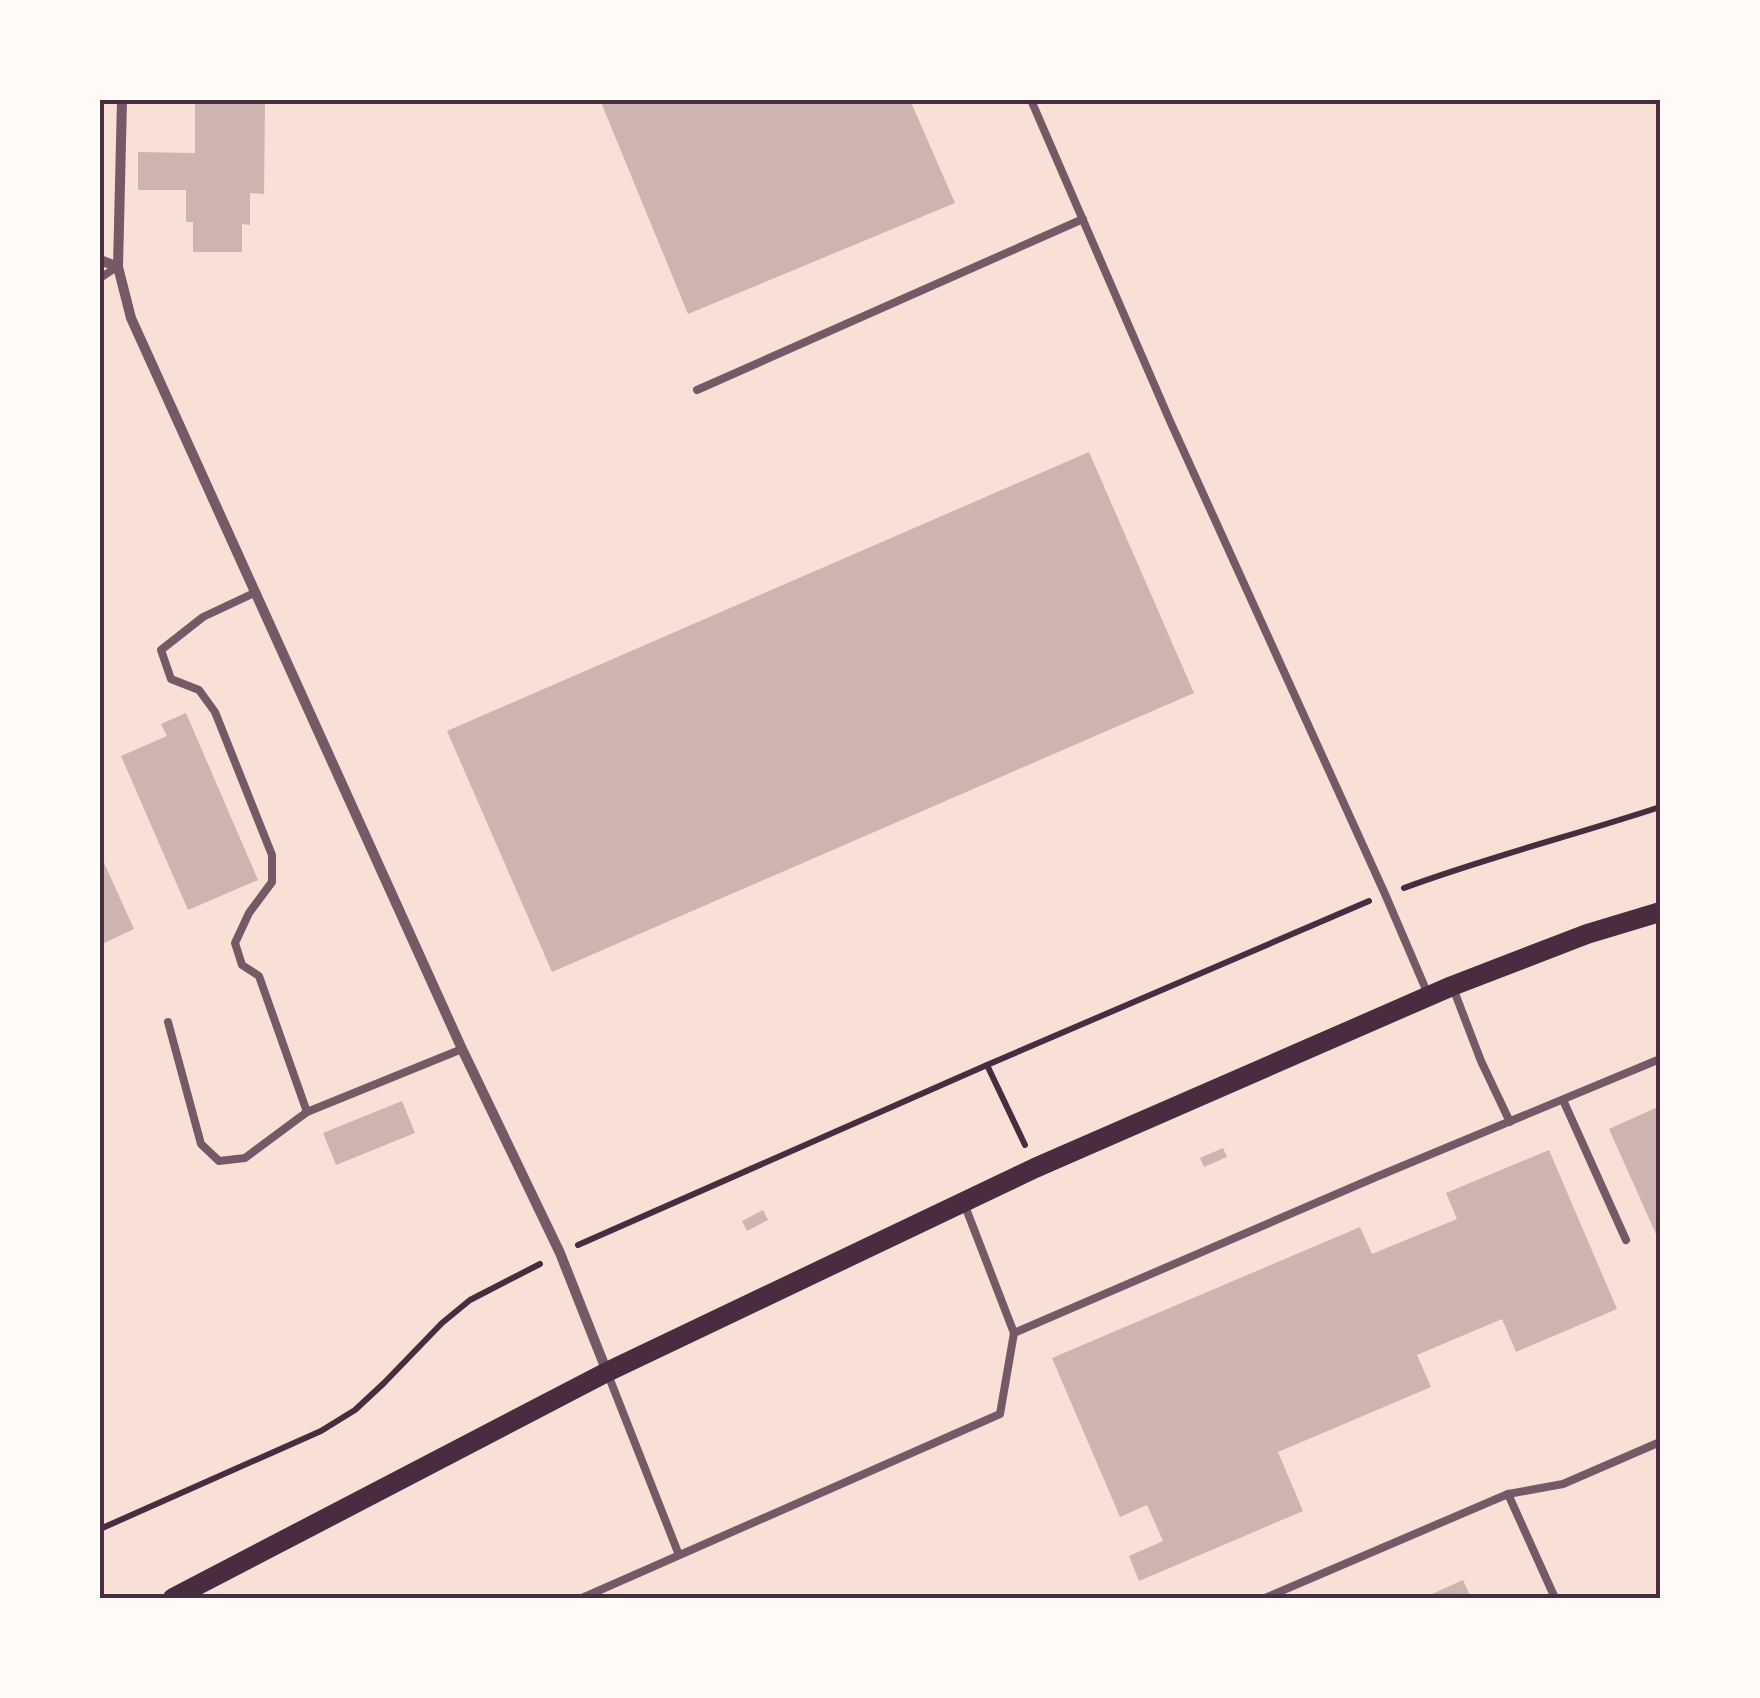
<svg xmlns="http://www.w3.org/2000/svg" width="1760" height="1698" viewBox="0 0 1760 1698" font-family="'Noto Sans',sans-serif">
  <style>
    .building { fill: #ccb4b1 }
    .lines { fill: none; stroke-linecap: round; stroke-linejoin: round }
    .path { stroke: #4a2c40; stroke-width: 6 }
    .service { stroke: #755966; stroke-width: 8 }
    .minor { stroke: #755966; stroke-width: 10 }
    .secondary { stroke: #4a2c40; stroke-width: 20 }
    .neatline { fill: none; stroke: #4a2c40; stroke-width: 4 }
  </style>
  <rect width="100%" height="100%" fill="#f7e1d7"/>
  <g class="building">
    <path d="M195,100H265L264,194L250,193V225L242,224V252H193V222H186V190H138V152L195,153Z"/>
    <path d="M600,100H910L955,203L688,314Z"/>
    <path d="M1089,452L1194,693L552,972L447,731Z"/>
    <path d="M186,713L258,880L188,910L121,756L167,736L161,724Z"/>
    <path d="M100,854L134,929L100,945Z"/>
    <path d="M402,1101L415,1133L336,1165L323,1133Z"/>
    <path d="M1660,1106V1243L1609,1129Z"/>
    <path d="M1223,1148L1227,1157L1204,1167L1200,1158Z"/>
    <path d="M1549,1150L1617,1309L1516,1352L1502,1319L1417,1355L1431,1387L1278,1452L1303,1511L1139,1581L1129,1556L1163,1541L1147,1505L1120,1517L1052,1358L1360,1227L1372,1254L1457,1219L1446,1193Z"/>
    <path d="M763,1210L768,1220L747,1231L742,1221Z"/>
    <path d="M1463,1580L1471,1598H1423Z"/>
  </g>
  <g class="lines">
    <g class="path">
      <path d="M1404,888C1488,857 1575,835 1660,807"/>
      <path d="M987,1065L1025,1145"/>
      <path d="M578,1245L987,1065L1369,901"/>
      <path d="M100,1529L321,1431L355,1410L384,1383L442,1323L470,1300L540,1264"/>
    </g>
    <g class="service">
      <path d="M1031,100L1170,421L1385,894L1427,992"/>
      <path d="M100,278L117,267"/>
      <path d="M697,390L1083,219"/>
      <path d="M256,592L203,617L161,650L171,679L199,690L215,712L272,855V882L249,913L235,943L242,965L259,976L307,1112L462,1049"/>
      <path d="M1453,988L1481,1061L1510,1122"/>
      <path d="M168,1022L201,1144L219,1161L245,1158L307,1112"/>
      <path d="M1563,1100L1626,1240"/>
      <path d="M1014,1333L1376,1177L1660,1059"/>
      <path d="M607,1372L679,1555"/>
      <path d="M1508,1494L1563,1484L1660,1442"/>
      <path d="M582,1598L1000,1414L1014,1333L965,1206"/>
      <path d="M1265,1598L1508,1494L1555,1598"/>
    </g>
    <g class="minor">
      <path d="M122,100L118,267L131,318L462,1049L560,1253L607,1372"/>
      <path d="M100,260L118,267"/>
    </g>
    <path class="secondary" d="M173,1598L607,1372L1035,1168L1452,986L1587,934L1660,912"/>
  </g>
  <rect width="1760" height="1698" fill="none" stroke="#fffaf5" stroke-width="205"/>
  <rect x="102" y="102" width="1556" height="1494" class="neatline"/>
</svg>
